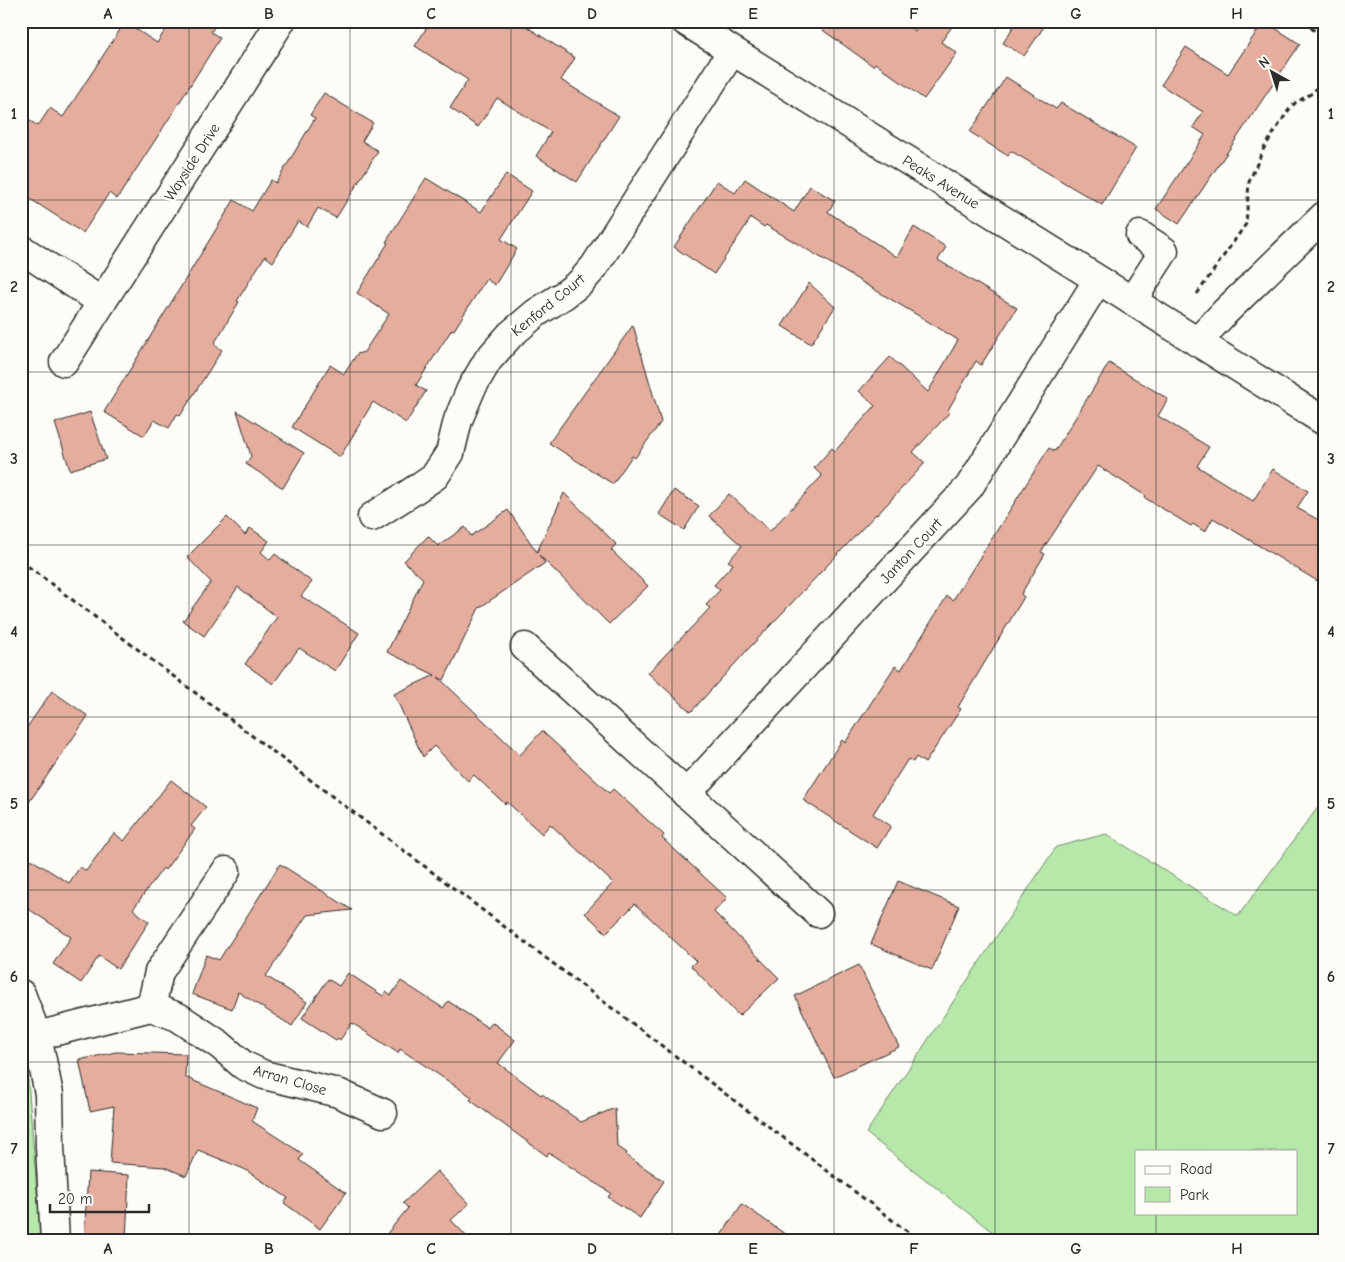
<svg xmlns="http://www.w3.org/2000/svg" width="1345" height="1262" viewBox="0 0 1345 1262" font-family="'Comic Neue',sans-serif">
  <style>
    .green { fill: #b5e8a9; stroke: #708a6a; fill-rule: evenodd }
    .building { fill: #e5ad9d; stroke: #2b2b2b }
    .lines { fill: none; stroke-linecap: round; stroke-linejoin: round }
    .minor-casing { stroke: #2b2b2b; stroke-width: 31 }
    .path { stroke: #2b2b2b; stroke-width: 3; stroke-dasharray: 5 4; stroke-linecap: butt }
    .minor { stroke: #fdfcf7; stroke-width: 28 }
    .grid { fill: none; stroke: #2b2b2b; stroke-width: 1; stroke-opacity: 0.55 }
    .labels { text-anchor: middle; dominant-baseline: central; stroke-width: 5; stroke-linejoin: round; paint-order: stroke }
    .street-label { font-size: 15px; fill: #2b2b2b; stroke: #fdfcf7 }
    .neatline { fill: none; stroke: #2b2b2b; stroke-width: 2 }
    .grid-label { font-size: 16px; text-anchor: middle; font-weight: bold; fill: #2b2b2b }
  </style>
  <rect width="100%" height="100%" fill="#fdfcf7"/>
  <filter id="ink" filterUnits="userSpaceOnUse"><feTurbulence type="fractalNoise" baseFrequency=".02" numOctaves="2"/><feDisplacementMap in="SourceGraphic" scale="10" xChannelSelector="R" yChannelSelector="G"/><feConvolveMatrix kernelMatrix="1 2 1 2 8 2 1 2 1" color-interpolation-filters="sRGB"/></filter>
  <g filter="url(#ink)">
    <g class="green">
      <path d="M1324,799V1241H1004L866,1133L1056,847L1106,834L1238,916ZM1136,1151H1296V1213H1136Z"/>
      <path d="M21,1037L25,1043L41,1241H21Z"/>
    </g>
    <g class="building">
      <path d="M171,21H218L211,32L220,38L174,111L117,199L109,193L83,233L21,193V115L38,126L50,108L63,117L125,22L157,43Z"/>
      <path d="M431,21H518L575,58L561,80L619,116L577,182L536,156L551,132L497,98L478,127L450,108L468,80L415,46Z"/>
      <path d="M810,21H901L915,31L922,21H956L941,42L957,53L924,99L875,63L873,66Z"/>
      <path d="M1017,21H1048L1024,56L1003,43Z"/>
      <path d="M1264,21L1300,44L1179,224L1156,209L1205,135L1193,127L1203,112L1161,85L1186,47L1228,74Z"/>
      <path d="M1006,77L1056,109L1061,103L1136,148L1102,205L1011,151L1008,156L970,132Z"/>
      <path d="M324,93L373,123L362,141L378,151L336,218L318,208L307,227L298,221L273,262L265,256L237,301L239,302L214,344L222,350L180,416L177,414L169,428L154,420L144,436L104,412L234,200L252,211L271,180L276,183L315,118L310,115Z"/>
      <path d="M506,174L532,191L501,239L517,249L495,285L486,279L454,330L452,329L416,385L426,391L406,423L373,402L340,457L292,427L330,365L344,374L357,354L364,352L389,314L357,293L388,243L386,242L426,178L481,212Z"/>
      <path d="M745,179L794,212L810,186L835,201L828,212L897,257L914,227L946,247L938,260L1017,308L981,365L976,361L948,410L950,412L913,452L925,463L877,515L876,514L751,646L691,712L648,673L710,608L706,605L720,590L714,585L733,564L728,561L742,546L709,516L729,494L770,531L822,476L814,468L832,448L835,451L875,406L859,391L890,357L928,392L958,340L924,319L766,225L764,227L751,218L714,274L674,247L717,181L735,193Z"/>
      <path d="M809,283L835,307L811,344L782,326Z"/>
      <path d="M633,325L661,422L635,458L632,456L613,484L549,443Z"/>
      <path d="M1109,363L1168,399L1158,416L1209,447L1197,466L1253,501L1273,469L1308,491L1297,508L1324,523V585L1213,518L1205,532L1193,524L1191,526L1145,498L1146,496L1098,466L1041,552L1045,554L1021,594L1024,597L958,707L961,709L925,763L916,757L913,762L908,759L873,814L891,826L877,848L803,800L842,740L845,743L895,666L901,670L947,596L953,600L1049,448L1055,451Z"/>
      <path d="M237,411L304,453L283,488L246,464L251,456Z"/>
      <path d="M90,412L106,459L70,470L55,423Z"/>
      <path d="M674,490L699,506L684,530L659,514Z"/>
      <path d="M564,493L616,544L611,550L648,586L609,624L539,555L545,563L479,608L444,680L438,677L520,755L542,731L609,793L613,789L664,835L662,838L727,898L714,912L779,978L739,1016L691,966L696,961L635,904L606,933L585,913L613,883L550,824L542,834L507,802L505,804L474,775L468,781L434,746L423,757L394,694L435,675L387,652L423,579L404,561L428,536L438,546L465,527L471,536L508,510L537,552Z"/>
      <path d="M227,517L245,535L250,528L269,541L261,552L270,560L275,554L312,582L301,596L359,633L335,671L299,648L273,684L245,664L277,617L238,587L204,636L183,621L211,582L187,557Z"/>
      <path d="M52,691L88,716L21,814V736Z"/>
      <path d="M171,780L206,807L191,826L195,829L165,870L163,868L133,909L149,922L118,969L99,956L81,983L53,964L71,937L21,904V853L69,883L80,867L86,871L114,833L124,841Z"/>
      <path d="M280,864L352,910L307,915L266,976L307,1002L292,1026L238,992L232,1009L192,994L206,955L219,960Z"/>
      <path d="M898,881L959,906L932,970L871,944Z"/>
      <path d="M859,965L899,1047L834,1077L795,996Z"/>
      <path d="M348,973L383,996L386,991L391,995L401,981L443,1008L448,1001L488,1028L492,1022L515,1040L498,1063L541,1095L542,1094L581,1122L615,1108L617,1146L627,1153L626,1155L664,1181L640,1218L608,1197L611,1193L549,1153L547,1156L470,1100L472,1097L400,1049L398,1053L352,1023L340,1040L338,1038L336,1040L302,1018L328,979L339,986Z"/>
      <path d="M116,1052L186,1054L185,1077L257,1108L252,1121L303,1154L299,1160L346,1193L320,1229L284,1203L288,1198L244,1169L198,1150L186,1176L164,1167L110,1163L114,1106L90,1111L79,1060Z"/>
      <path d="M437,1171L469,1204L451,1220L471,1241H381L408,1208L403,1203Z"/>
      <path d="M88,1172L129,1175L126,1241H84Z"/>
      <path d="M742,1204L795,1241H717Z"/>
    </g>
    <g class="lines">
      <defs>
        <g id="minor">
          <path d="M685,21L1324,421"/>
          <path d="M21,249L102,302L281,21"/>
          <path d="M1132,301L1164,251L1140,235"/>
          <path d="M1197,342L1224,313L1324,216"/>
          <path d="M64,362L102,302"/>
          <path d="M372,517L410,493L435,476L450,453L458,420L471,389L488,360L510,335L536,313L564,295L581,282L594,267L732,51"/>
          <path d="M525,647L818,913"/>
          <path d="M686,794L969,487L1098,280"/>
          <path d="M21,994L37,1036L49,1094L50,1147L55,1241"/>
          <path d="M151,1007L159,972L226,871"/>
          <path d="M37,1036L151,1007L178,1017L220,1045L243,1065L264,1075L338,1093L383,1113"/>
        </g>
      </defs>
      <use href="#minor" class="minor-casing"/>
      <g class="path">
        <path d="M1304,21L1318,34L1324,54"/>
        <path d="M1197,294L1246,224L1249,182L1264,148L1288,111L1295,103L1314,92L1321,81L1324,73"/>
        <path d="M21,561L920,1241"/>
      </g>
      <use href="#minor" class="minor"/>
    </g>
  </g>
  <path class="grid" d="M189,21V1241M350,21V1241M511,21V1241M672,21V1241M834,21V1241M995,21V1241M1156,21V1151M21,200H1324M21,372H1324M21,545H1324M21,717H1324M21,890H1324M21,1062H1324M1156,1213V1241"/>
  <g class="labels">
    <g class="street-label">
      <text transform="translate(192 162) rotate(-57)">Wayside Drive</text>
      <text transform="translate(941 182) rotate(32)">Peaks Avenue</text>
      <text transform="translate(548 305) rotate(-39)">Kenford Court</text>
      <text transform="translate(911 551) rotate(-47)">Janton Court</text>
      <text transform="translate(290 1080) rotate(16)">Arran Close</text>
    </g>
  </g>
  <rect width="1345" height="1262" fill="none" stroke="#fdfcf7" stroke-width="55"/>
  <rect x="1135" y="1150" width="162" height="65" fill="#fdfcf7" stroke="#a9a8a5"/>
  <rect x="1145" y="1166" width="25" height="8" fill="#fdfcf7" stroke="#a9a8a5"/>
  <text x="1180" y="1174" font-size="15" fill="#2b2b2b">Road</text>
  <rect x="1145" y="1187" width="25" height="15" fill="#b5e8a9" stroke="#a9a8a5"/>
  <text x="1180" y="1200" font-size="15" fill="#2b2b2b">Park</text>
  <g transform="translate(1272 72) rotate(321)" stroke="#fdfcf7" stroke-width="4" paint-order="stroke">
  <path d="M0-4L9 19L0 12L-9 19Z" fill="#2b2b2b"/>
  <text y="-8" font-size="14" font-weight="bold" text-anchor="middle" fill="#2b2b2b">N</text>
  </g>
  <path d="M50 1204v8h99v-8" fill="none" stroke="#2b2b2b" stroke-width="2.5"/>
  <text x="58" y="1204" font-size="15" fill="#2b2b2b" stroke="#fdfcf7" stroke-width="4" paint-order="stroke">20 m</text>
  <rect x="28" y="28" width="1290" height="1206" class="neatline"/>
  <g class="grid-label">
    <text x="108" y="19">A</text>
    <text x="269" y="19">B</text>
    <text x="431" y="19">C</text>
    <text x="592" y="19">D</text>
    <text x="753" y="19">E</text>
    <text x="914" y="19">F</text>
    <text x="1076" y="19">G</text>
    <text x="1237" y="19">H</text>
    <text x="14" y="119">1</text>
    <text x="1331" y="119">1</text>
    <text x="14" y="292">2</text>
    <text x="1331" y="292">2</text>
    <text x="14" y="464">3</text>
    <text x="1331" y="464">3</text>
    <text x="14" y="637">4</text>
    <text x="1331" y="637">4</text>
    <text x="14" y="809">5</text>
    <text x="1331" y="809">5</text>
    <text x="14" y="982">6</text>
    <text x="1331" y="982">6</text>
    <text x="14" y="1154">7</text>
    <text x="1331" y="1154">7</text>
    <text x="108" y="1254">A</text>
    <text x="269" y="1254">B</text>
    <text x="431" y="1254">C</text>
    <text x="592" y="1254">D</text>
    <text x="753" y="1254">E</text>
    <text x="914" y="1254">F</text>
    <text x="1076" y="1254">G</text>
    <text x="1237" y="1254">H</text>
  </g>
</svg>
